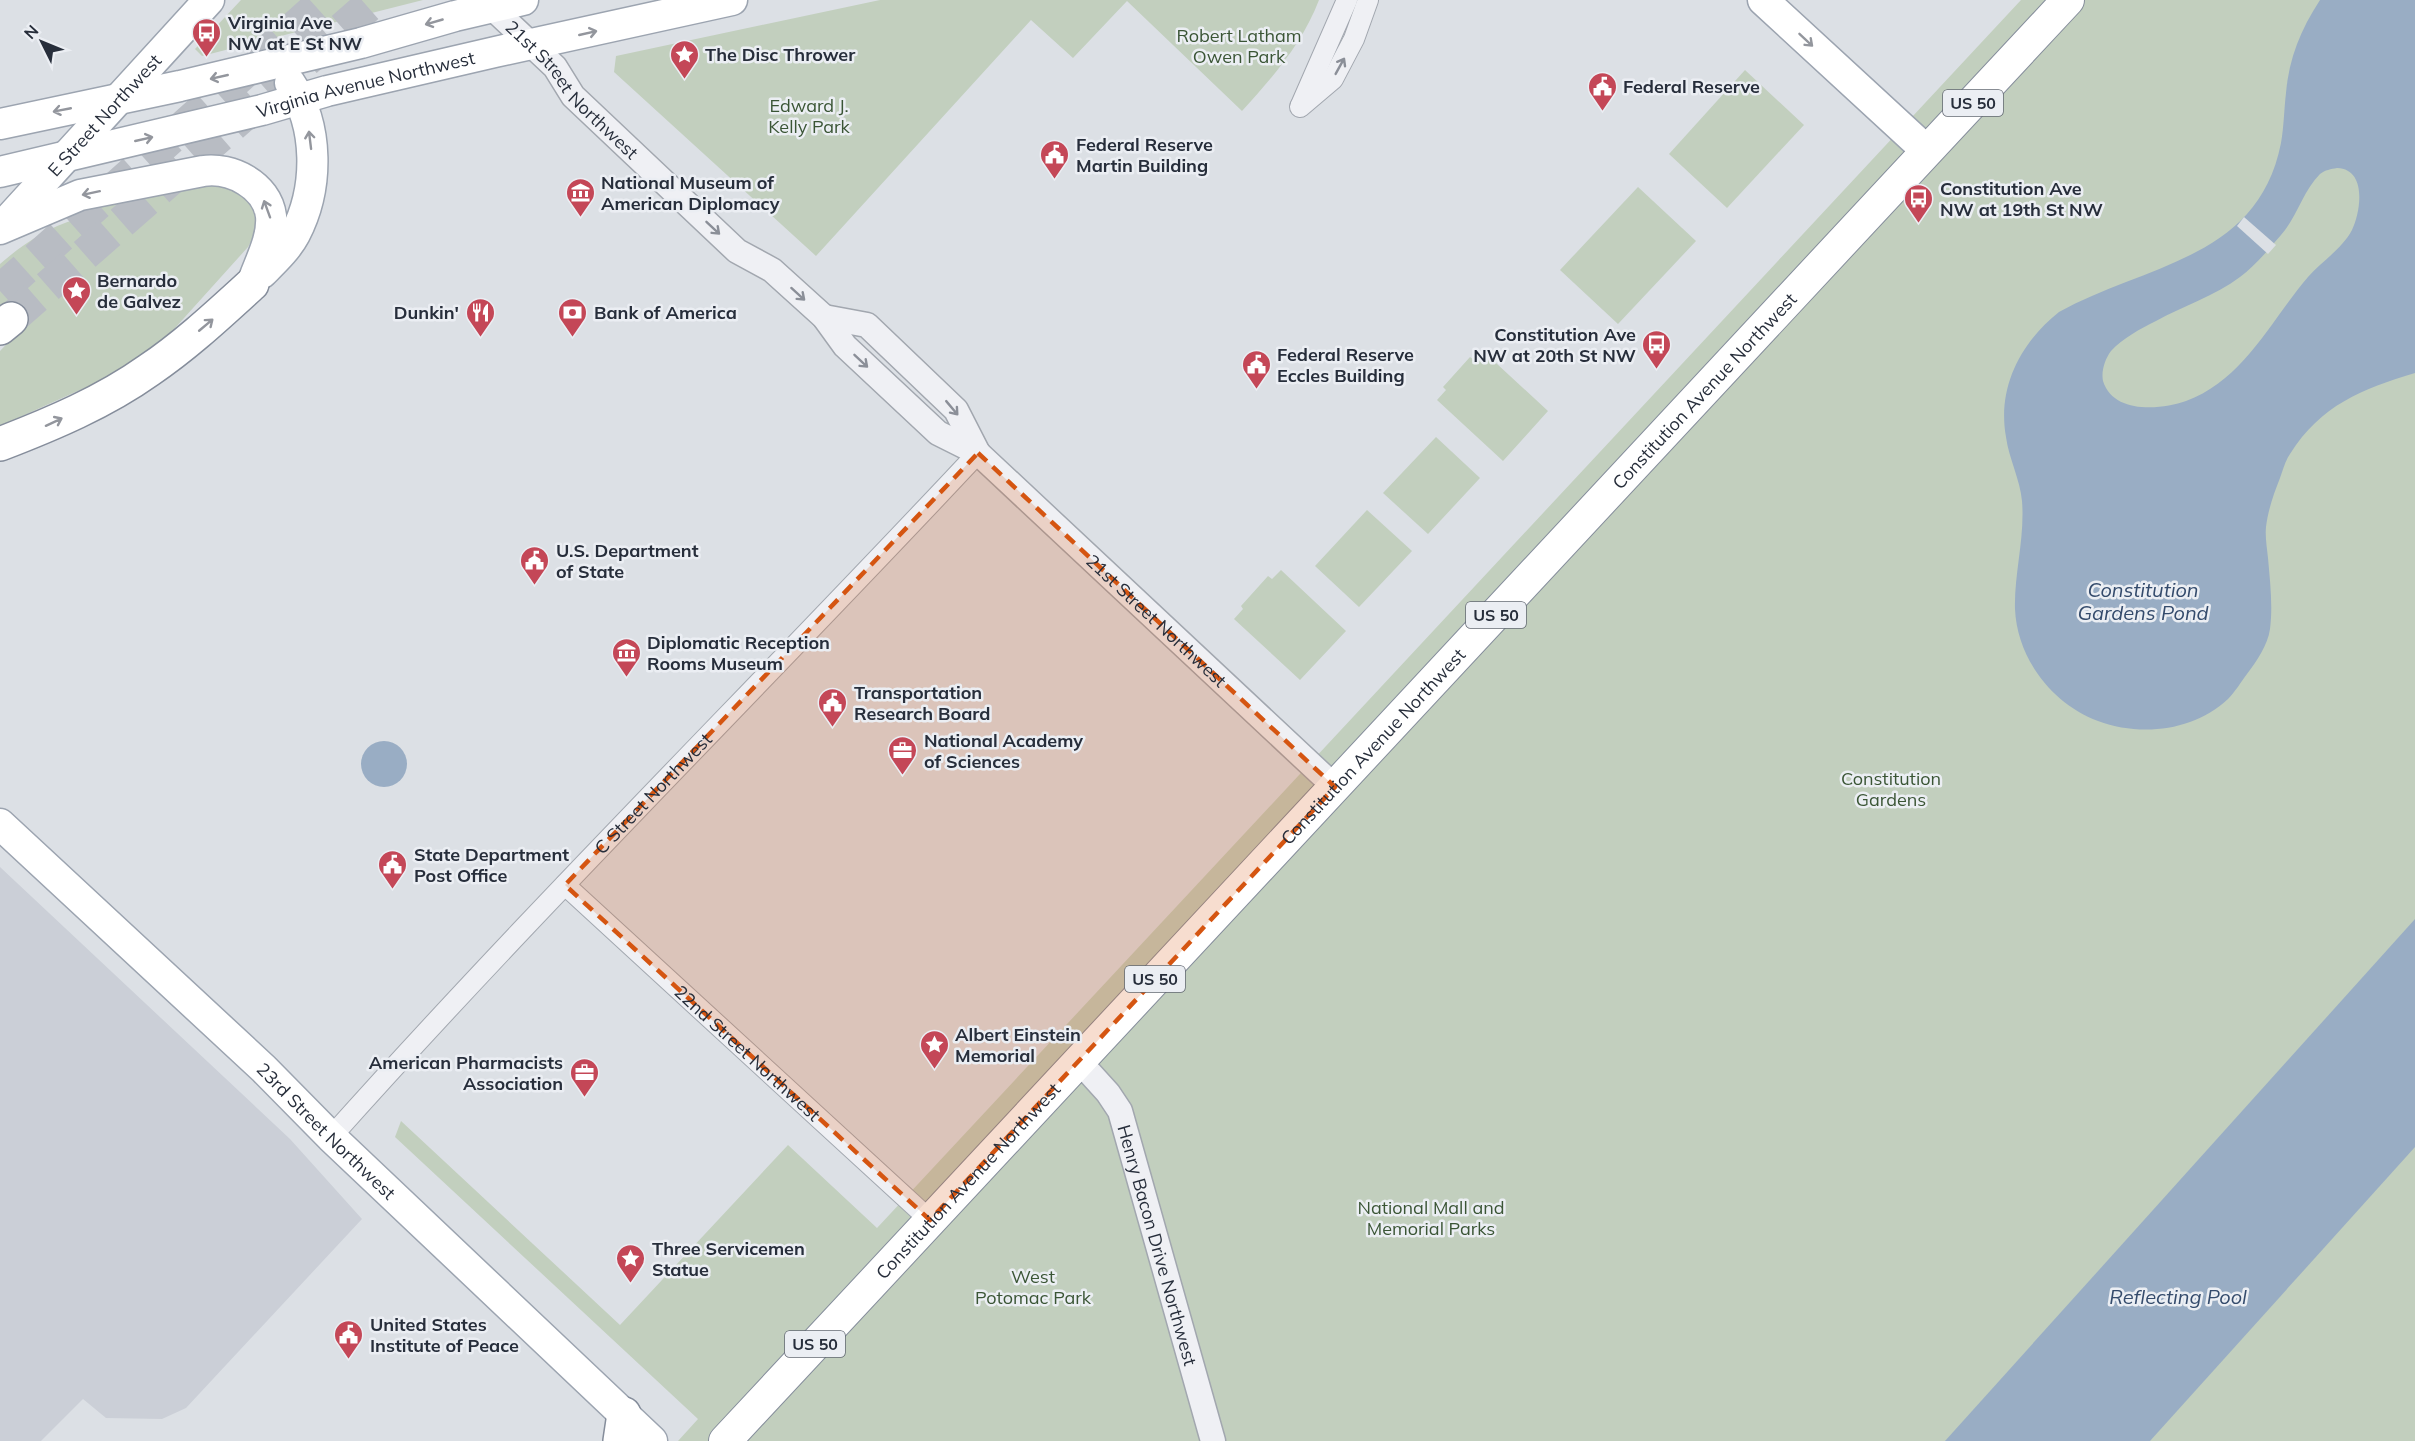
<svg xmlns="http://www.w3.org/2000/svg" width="2415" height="1441" viewBox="0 0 2415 1441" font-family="Mulish,sans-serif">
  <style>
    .built { fill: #cbcfd7 }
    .green { fill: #c2cfbe }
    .water { fill: #99adc4; fill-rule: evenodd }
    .pier { fill: #dce0e5 }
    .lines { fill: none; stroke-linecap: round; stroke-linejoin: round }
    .motorway-tunnel { stroke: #b8bcc3; stroke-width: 33; stroke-dasharray: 33 16; stroke-linecap: butt }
    .minor-casing { stroke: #a2a7af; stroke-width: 22 }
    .tertiary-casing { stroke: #a2a7af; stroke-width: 27 }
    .primary-casing { stroke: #9ca4b0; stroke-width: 33 }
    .trunk-casing { stroke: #858d9b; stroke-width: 34 }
    .motorway-casing { stroke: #858d9b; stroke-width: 36 }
    .minor { stroke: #eff0f4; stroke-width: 20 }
    .tertiary { stroke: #eff0f4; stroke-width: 24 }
    .primary { stroke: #fff; stroke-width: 30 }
    .trunk { stroke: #fff; stroke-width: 32 }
    .motorway { stroke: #fff; stroke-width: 33 }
    .oneway { stroke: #93969d }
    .oneway2 { stroke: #8b8f98 }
    .marked { fill: #d55511; fill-opacity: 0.2; stroke: #d55511; stroke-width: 4.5; stroke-dasharray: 12 8; stroke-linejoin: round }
    .labels { text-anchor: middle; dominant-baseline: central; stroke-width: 5; stroke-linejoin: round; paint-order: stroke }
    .shield { fill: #ebeef3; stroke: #626872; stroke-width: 1.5 }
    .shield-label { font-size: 16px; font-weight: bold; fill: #272e3b }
    .poi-label { font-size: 18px; font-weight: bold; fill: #272e3b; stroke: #ebeef3; text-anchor: start }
    .park-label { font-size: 18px; fill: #3a5535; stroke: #ebeef3 }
    .street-label { font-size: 18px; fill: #272e3b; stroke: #ebeef3 }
    .water-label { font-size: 20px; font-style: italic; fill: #344b6c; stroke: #ebeef3 }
  </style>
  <rect width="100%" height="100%" fill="#dce0e5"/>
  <path class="built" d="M0,867L290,1139L362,1219L186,1408L162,1419L106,1418L83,1399L41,1441H0Z"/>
  <g class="green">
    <path d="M241,0H423L202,56L195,49Z"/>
    <path d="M880,0H1319C1302,44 1273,77 1242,111L1127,1L1073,58L1031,20L816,256L614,72L616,56Z"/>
    <path d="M2021,0H2415V1441H678L698,1419L395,1137L401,1121L620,1325L788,1145L877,1228Z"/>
    <path d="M1745,70L1804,125L1727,208L1669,154Z"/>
    <path d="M214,185L237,190L254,204L256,232L248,247L157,348L111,376L0,426V351L21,329L0,310V264C23,244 47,228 76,219L73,210L136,196Z"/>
    <path d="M1638,187L1696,241L1618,324L1560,270Z"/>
    <path d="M1483,351L1548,411L1503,461L1437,400L1446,390L1443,387L1470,357L1474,360Z"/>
    <path d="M1436,437L1480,478L1428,534L1383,493Z"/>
    <path d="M1367,510L1412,551L1359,607L1315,566Z"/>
    <path d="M1281,570L1346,631L1300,680L1234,619L1243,609L1241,606L1268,576L1272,579Z"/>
  </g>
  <g class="water">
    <path d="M2320,0H2415V373C2362,389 2321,405 2290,454C2285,461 2283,470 2280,478C2274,493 2268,510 2266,527C2265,537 2267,548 2268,558C2270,581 2273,606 2270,629C2268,645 2256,662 2247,674C2241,682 2235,692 2228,699C2194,731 2141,737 2098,721C2052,704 2017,658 2015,609C2014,574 2025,538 2022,501C2020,479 2009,459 2006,437C1997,387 2021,342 2059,312C2145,264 2258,260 2281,143C2284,126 2284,110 2286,93C2289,58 2301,29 2320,0ZM2337,168C2367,169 2361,211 2352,230C2342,249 2322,261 2308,277C2271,320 2244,380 2186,401C2161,410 2113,414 2103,381C2101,371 2105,359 2111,351C2123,338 2140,329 2156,321C2183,306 2215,296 2240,277C2255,266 2269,249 2281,235C2297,217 2303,191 2320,174C2325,170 2331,169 2337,168Z"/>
    <circle cx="384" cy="764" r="23"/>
    <path d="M2415,919V1147L2150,1441H1945Z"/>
  </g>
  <path class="pier" d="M2244,217L2276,245L2268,254L2237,226Z"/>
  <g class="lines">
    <g class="motorway-tunnel">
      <path d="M0,291L325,0"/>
      <path d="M11,319L375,0"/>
    </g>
    <defs>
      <g id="minor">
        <path d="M1301,105L1347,0"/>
        <path d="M1300,107L1333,79L1354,39L1368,0"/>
        <path id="s1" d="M565,885L930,1220"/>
        <path id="s2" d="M331,1137C540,903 764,682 978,453"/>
      </g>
      <g id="tertiary">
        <path id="s3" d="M484,0L555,67L573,96L737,251L772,270L824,317L845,346L938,433L978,453L1335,787"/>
        <path d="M824,317L867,325L956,410L978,453"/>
        <path id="s4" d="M1079,1061L1108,1093L1120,1111L1213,1441"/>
      </g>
      <g id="primary">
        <path d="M1763,0L1927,151"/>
        <path d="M0,124L180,86L361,43L455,16L523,0"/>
        <path id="s5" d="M0,172L262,110L327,91L495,52L732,0"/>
        <path id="s6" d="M9,219L209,0"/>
        <path d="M0,229L80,195L203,171C231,167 267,185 271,216C273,239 259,263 252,284"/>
        <path d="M262,273C274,261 287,249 295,234C319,188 319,126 290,83"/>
        <path id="s7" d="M0,824L264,1069L331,1137L652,1441"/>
      </g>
      <g id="trunk">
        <path id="s8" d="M725,1441L2068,0"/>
      </g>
      <g id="motorway">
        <path d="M0,328L11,319"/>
        <path d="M0,444C52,424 104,402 149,370C186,345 219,314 252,284"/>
        <path d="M620,1441L624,1414"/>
      </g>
    </defs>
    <use href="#minor" class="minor-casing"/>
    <use href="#tertiary" class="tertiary-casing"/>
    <use href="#primary" class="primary-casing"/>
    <use href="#trunk" class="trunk-casing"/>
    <use href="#motorway" class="motorway-casing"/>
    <use href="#minor" class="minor"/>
    <use href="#tertiary" class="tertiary"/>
    <use href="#primary" class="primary"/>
    <use href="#trunk" class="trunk"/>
    <use href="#motorway" class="motorway"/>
  </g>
  <defs><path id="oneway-shaft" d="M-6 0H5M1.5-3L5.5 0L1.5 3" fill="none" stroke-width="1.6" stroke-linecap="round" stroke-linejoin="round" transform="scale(1.5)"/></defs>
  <g class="oneway">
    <use href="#oneway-shaft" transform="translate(434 22) rotate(164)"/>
    <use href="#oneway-shaft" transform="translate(588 33) rotate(-13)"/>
    <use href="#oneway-shaft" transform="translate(1806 40) rotate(43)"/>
    <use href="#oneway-shaft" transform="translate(219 77) rotate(167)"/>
    <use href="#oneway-shaft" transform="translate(62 110) rotate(169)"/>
    <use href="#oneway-shaft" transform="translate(144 139) rotate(-13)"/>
    <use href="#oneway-shaft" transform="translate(310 140) rotate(-97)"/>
    <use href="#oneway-shaft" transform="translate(91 193) rotate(168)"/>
    <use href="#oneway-shaft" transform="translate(267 209) rotate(-110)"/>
    <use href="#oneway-shaft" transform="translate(206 325) rotate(-40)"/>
    <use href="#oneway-shaft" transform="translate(54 422) rotate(-25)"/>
  </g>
  <g class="oneway2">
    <use href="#oneway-shaft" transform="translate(1340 66) rotate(-61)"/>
    <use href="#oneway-shaft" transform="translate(713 228) rotate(43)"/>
    <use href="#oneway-shaft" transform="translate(798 294) rotate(42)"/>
    <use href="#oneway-shaft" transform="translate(861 361) rotate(43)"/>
    <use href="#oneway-shaft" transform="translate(952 408) rotate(50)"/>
  </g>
  <path class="marked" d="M978,453L1335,787L930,1220L565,885Z"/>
  <defs>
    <symbol id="bus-pin" viewBox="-11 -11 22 30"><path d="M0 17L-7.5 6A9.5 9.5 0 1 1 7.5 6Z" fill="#c44757" stroke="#ebeef3"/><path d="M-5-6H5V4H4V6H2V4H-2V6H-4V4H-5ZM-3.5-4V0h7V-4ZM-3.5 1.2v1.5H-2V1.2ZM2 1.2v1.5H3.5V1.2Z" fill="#fff"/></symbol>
    <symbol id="sight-pin" viewBox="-11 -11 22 30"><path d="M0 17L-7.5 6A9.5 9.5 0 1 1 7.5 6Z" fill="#c44757" stroke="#ebeef3"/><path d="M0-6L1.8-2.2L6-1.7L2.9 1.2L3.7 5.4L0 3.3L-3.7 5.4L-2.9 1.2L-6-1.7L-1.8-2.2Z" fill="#fff"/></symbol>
    <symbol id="civic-pin" viewBox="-11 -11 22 30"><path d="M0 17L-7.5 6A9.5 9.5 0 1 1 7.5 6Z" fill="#c44757" stroke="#ebeef3"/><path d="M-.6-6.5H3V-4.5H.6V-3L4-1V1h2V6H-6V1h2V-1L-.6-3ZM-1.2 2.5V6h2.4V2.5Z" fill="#fff"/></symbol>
    <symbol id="museum-pin" viewBox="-11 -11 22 30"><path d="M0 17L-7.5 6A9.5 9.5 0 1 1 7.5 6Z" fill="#c44757" stroke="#ebeef3"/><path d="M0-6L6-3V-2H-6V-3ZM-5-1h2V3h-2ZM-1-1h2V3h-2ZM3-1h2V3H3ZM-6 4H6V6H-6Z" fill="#fff"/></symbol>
    <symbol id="restaurant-pin" viewBox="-11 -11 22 30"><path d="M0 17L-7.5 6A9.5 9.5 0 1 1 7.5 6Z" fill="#c44757" stroke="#ebeef3"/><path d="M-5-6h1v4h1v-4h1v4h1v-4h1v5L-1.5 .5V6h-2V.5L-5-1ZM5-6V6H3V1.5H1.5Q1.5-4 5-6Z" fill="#fff"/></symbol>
    <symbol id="bank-pin" viewBox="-11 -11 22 30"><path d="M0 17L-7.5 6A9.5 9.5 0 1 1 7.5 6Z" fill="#c44757" stroke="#ebeef3"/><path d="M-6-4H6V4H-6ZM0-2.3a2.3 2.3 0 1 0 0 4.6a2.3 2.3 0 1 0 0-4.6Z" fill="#fff"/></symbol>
    <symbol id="office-pin" viewBox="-11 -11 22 30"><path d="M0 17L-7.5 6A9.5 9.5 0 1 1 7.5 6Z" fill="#c44757" stroke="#ebeef3"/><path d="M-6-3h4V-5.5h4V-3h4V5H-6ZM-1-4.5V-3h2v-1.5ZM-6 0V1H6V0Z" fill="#fff"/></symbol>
  </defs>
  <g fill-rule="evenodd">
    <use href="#bus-pin" x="190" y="16" width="33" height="45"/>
    <use href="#sight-pin" x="668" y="38" width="33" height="45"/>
    <use href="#civic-pin" x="1586" y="70" width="33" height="45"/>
    <use href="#civic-pin" x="1038" y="138" width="33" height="45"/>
    <use href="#museum-pin" x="564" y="176" width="33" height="45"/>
    <use href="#bus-pin" x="1902" y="182" width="33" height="45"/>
    <use href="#sight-pin" x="60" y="274" width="33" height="45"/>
    <use href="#restaurant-pin" x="464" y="296" width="33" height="45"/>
    <use href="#bank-pin" x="556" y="296" width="33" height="45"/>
    <use href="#bus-pin" x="1640" y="328" width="33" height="45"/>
    <use href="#civic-pin" x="1240" y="348" width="33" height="45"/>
    <use href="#civic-pin" x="518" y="544" width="33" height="45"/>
    <use href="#museum-pin" x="610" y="636" width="33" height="45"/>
    <use href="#civic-pin" x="816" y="686" width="33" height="45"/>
    <use href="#office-pin" x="886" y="734" width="33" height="45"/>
    <use href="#civic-pin" x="376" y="848" width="33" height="45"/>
    <use href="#sight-pin" x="918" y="1028" width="33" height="45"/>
    <use href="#office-pin" x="568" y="1056" width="33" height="45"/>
    <use href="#sight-pin" x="614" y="1242" width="33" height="45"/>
    <use href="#civic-pin" x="332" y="1318" width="33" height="45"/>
  </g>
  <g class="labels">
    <g class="shield">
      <rect x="1943" y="90" width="60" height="26" rx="4.5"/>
      <rect x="1466" y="602" width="60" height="26" rx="4.5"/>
      <rect x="1125" y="966" width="60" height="26" rx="4.5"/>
      <rect x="785" y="1331" width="60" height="26" rx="4.5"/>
    </g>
    <g class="shield-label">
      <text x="1973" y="103">US 50</text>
      <text x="1496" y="615">US 50</text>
      <text x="1155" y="979">US 50</text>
      <text x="815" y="1344">US 50</text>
    </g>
    <g class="poi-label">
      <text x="228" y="22">Virginia Ave<tspan x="228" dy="21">NW at E St NW</tspan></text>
      <text x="705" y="54">The Disc Thrower</text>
      <text x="1623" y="86">Federal Reserve</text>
      <text x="1076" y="144">Federal Reserve<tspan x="1076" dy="21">Martin Building</tspan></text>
      <text x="601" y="182">National Museum of<tspan x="601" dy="21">American Diplomacy</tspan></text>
      <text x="1940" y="188">Constitution Ave<tspan x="1940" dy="21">NW at 19th St NW</tspan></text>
      <text x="97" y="280">Bernardo<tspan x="97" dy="21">de Galvez</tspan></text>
      <text x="459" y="312" text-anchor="end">Dunkin'</text>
      <text x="594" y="312">Bank of America</text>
      <text x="1636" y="334" text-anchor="end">Constitution Ave<tspan x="1636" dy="21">NW at 20th St NW</tspan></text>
      <text x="1277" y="354">Federal Reserve<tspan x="1277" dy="21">Eccles Building</tspan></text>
      <text x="556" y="550">U.S. Department<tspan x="556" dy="21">of State</tspan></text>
      <text x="647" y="642">Diplomatic Reception<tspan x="647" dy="21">Rooms Museum</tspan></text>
      <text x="854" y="692">Transportation<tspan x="854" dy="21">Research Board</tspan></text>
      <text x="924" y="740">National Academy<tspan x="924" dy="21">of Sciences</tspan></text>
      <text x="414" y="854">State Department<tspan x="414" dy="21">Post Office</tspan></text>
      <text x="955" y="1034">Albert Einstein<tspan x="955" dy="21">Memorial</tspan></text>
      <text x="563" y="1062" text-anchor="end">American Pharmacists<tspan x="563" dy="21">Association</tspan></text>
      <text x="652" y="1248">Three Servicemen<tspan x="652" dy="21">Statue</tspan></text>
      <text x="370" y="1324">United States<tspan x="370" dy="21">Institute of Peace</tspan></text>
    </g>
    <g class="park-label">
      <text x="1239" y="35">Robert Latham<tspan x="1239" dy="21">Owen Park</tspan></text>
      <text x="809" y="105">Edward J.<tspan x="809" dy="21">Kelly Park</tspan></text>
      <text x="1891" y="778">Constitution<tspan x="1891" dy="21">Gardens</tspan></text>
      <text x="1431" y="1207">National Mall and<tspan x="1431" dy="21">Memorial Parks</tspan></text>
      <text x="1033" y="1276">West<tspan x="1033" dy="21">Potomac Park</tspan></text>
    </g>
    <g class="street-label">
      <text stroke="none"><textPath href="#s5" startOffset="376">Virginia Avenue Northwest</textPath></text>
      <text stroke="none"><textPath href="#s3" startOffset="126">21st Street Northwest</textPath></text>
      <text stroke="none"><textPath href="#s6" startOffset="141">E Street Northwest</textPath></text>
      <text stroke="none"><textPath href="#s8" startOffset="1436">Constitution Avenue Northwest</textPath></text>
      <text stroke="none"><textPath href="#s3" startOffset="920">21st Street Northwest</textPath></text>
      <text stroke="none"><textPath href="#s8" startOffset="950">Constitution Avenue Northwest</textPath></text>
      <text stroke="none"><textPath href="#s2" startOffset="471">C Street Northwest</textPath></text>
      <text stroke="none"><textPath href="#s1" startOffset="248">22nd Street Northwest</textPath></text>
      <text stroke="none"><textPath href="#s7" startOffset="448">23rd Street Northwest</textPath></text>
      <text stroke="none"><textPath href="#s8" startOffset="356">Constitution Avenue Northwest</textPath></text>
      <text stroke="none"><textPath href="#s4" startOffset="204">Henry Bacon Drive Northwest</textPath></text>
    </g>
    <g class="water-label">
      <text x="2143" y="589">Constitution<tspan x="2143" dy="23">Gardens Pond</tspan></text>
      <text x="2178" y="1296">Reflecting Pool</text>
    </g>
  </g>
  <g transform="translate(42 42) rotate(313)" stroke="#ebeef3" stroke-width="4.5" paint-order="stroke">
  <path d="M0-4.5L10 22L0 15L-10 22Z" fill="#272e3b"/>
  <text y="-9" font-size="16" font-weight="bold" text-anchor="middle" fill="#272e3b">N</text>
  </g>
</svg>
